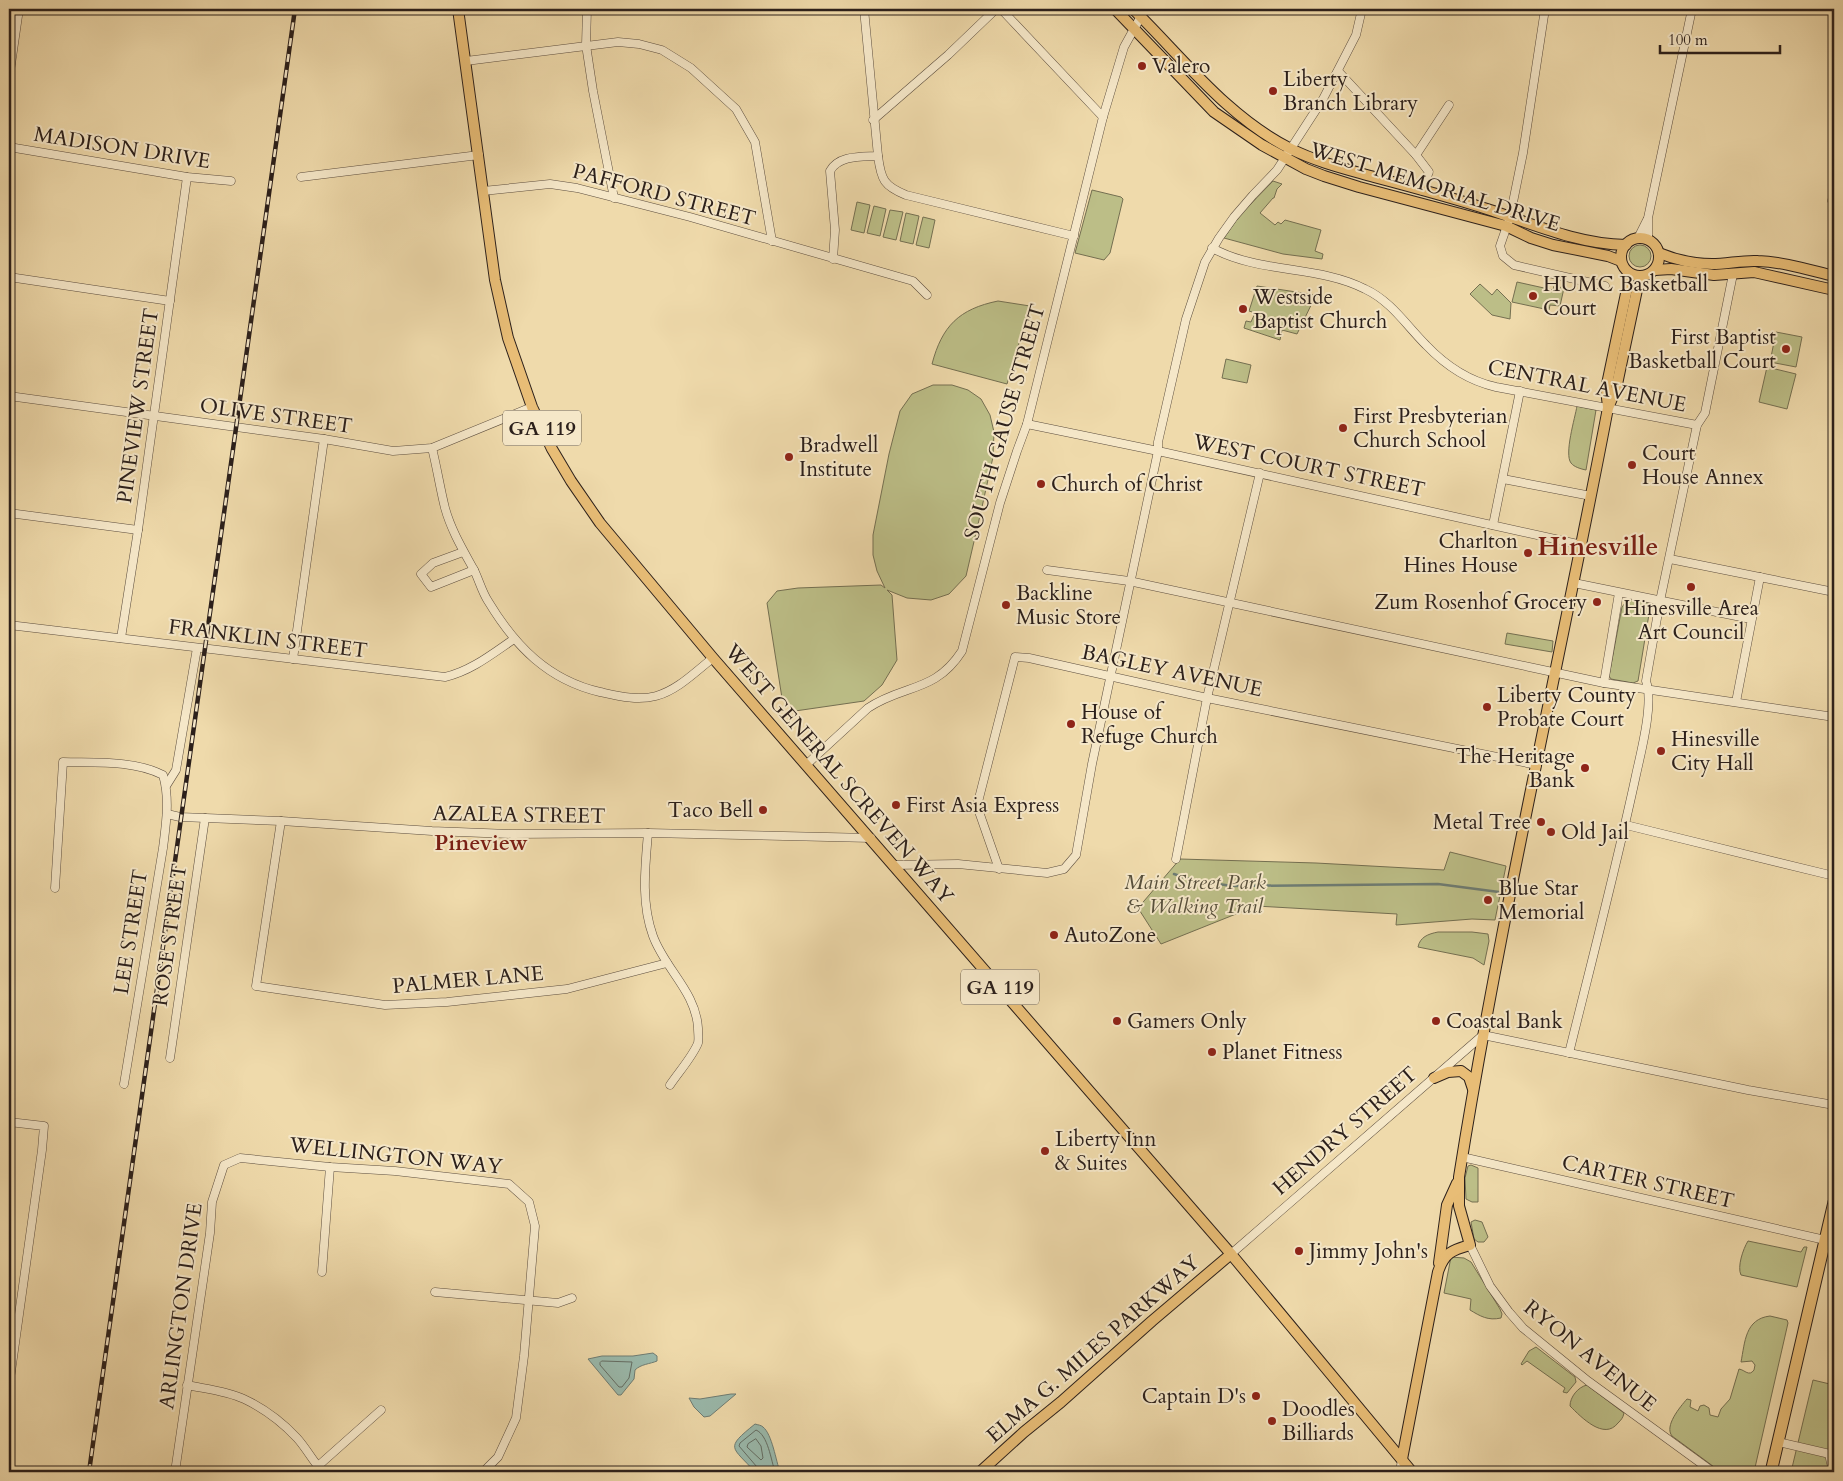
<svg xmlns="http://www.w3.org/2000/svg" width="1843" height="1481" viewBox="0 0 1843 1481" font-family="Cardo,serif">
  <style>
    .green { fill: #bcbe87; stroke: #746f51 }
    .water { fill: #9abaad; stroke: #6e7c73 }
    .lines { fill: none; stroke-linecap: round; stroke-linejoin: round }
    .shore { stroke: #636d64; stroke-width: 1 }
    .stream { stroke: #6e7c73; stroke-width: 2.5 }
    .minor-casing { stroke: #5d4e3f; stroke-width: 9 }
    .major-casing { stroke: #2c201b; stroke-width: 12 }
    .highway-casing { stroke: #2c201b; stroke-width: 13 }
    .minor { stroke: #f5e7c8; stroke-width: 8 }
    .major { stroke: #e8bd76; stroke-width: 10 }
    .highway { stroke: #e8bd76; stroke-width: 11 }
    .rail-casing { stroke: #2c201b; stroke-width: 4.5 }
    .rail { stroke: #f5e7c8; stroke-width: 2.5; stroke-dasharray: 8; stroke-linecap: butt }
    .poi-dot { fill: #8f2418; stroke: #f5e7c8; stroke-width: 2 }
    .labels { text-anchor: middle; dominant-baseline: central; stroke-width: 4; stroke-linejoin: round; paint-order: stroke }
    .shield { fill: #f5e7c8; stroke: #685c4f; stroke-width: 1 }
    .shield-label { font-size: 20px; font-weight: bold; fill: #2c201b }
    .poi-label { font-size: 21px; fill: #2c201b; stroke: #f5e7c8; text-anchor: start }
    .street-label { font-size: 21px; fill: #2c201b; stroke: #f5e7c8 }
    .park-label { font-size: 21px; font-style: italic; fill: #574f3b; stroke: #f5e7c8 }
    .neighbourhood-label { font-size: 22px; font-weight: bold; fill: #7a1f14; stroke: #f5e7c8 }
    .district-label { font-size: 26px; font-weight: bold; fill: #7a1f14; stroke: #f5e7c8 }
  </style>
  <rect width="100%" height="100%" fill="#efdaab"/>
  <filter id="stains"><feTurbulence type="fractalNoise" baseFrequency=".004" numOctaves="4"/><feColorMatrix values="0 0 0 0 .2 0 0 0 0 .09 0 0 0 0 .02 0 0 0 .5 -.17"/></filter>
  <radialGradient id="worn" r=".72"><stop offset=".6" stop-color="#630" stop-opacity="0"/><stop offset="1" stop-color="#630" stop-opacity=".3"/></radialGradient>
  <g class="green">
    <path d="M1273,181L1282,184L1277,189L1274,198H1273L1260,213L1275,225L1278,222L1281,224L1285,220L1321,230L1315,251L1323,254L1322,259L1283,254L1224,238L1240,215Z"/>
    <path d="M1092,190L1121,197L1123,199L1110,253L1104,260L1075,253Z"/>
    <path d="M857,202L870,205L864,233L851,230Z"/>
    <path d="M874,206L886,209L880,236L867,233Z"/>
    <path d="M890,210L903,212L896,240L883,237Z"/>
    <path d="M906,213L919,216L913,244L900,241Z"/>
    <path d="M923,217L935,220L929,248L916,245Z"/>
    <circle cx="1640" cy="256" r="11"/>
    <path d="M1517,282L1553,290L1554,286L1564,288L1560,306L1550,305L1549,310L1512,302Z"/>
    <path d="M1480,284L1492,295L1497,289L1511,303L1510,319L1492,315L1470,294Z"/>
    <path d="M1257,286L1316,295L1297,334L1282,330L1280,340L1244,328L1246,321L1251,322L1255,313L1249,311Z"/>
    <path d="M998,301L1030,306L1007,384L932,364C942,326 959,309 998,301Z"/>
    <path d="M1776,332L1802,337L1796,367L1770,362Z"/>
    <path d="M1226,359L1251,365L1247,383L1222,378Z"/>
    <path d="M1767,367L1796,374L1787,409L1759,402Z"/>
    <path d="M933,385H952L968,390L981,399L990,415L994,432L993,457L982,507L966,576L949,594L931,600L907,598L887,590L892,595L897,660L882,685L864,701L795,711L782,698L767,603L777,591L798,588L881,585L885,588L877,571L873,555V535L889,454L900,411L912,394Z"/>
    <path d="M1577,406L1596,410L1586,470C1581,469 1574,467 1571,463C1564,454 1575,418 1577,406Z"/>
    <path d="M1628,599L1648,603L1650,608L1638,681L1633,683L1611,679L1609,676L1622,607Z"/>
    <path d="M1507,633L1553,641L1552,652L1505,644Z"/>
    <path d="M1450,852L1506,866L1495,920L1472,919L1396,925L1397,914L1256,906L1161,944L1138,908L1180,859L1316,863L1444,870Z"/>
    <path d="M1438,932H1472L1488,934L1489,941L1484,965L1473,958L1418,947C1420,937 1428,934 1438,932Z"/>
    <path d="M1471,1165L1478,1168V1202H1472L1466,1199L1465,1178L1468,1166Z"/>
    <path d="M1475,1220L1482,1222L1488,1237L1484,1242H1478L1474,1239L1471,1222Z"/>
    <path d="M1748,1241L1801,1252L1804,1247H1807L1797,1287L1741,1275C1737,1267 1743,1249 1748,1241Z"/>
    <path d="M1451,1257L1464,1258L1471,1262L1500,1309L1502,1314L1501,1318C1488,1321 1480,1316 1470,1310L1471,1299L1444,1293Z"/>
    <path d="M1770,1316L1787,1320L1788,1323L1754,1472H1721L1672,1436C1664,1426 1680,1407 1687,1399L1691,1400L1690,1407L1698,1411L1700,1406L1704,1405L1709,1408L1710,1415L1718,1417L1721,1409L1730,1399L1739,1369C1745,1370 1749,1377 1754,1370L1755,1365L1752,1361L1741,1362C1745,1342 1745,1319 1770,1316Z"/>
    <path d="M1536,1347L1575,1377L1576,1382L1567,1393L1563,1392L1565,1388L1527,1361L1522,1365L1521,1364L1529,1351Z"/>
    <path d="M1813,1380L1834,1385V1472H1791Z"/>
    <path d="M1587,1385L1624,1413C1623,1418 1621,1420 1618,1423C1604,1441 1581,1417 1570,1406C1570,1397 1578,1387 1587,1385Z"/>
  </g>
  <g class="water">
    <path d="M653,1353L657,1356V1361C650,1364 641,1364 635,1370L634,1379L621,1395H618L588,1359L602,1356H633Z"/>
    <path d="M731,1394H736L710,1416L704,1417L694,1407L689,1398L700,1399Z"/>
    <path d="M755,1424C758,1425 761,1425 763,1427C772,1434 776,1461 780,1472H755C732,1446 724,1449 755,1424Z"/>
  </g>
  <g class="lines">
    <g class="shore">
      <path d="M602,1361L632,1362L629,1378L622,1387H619L600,1365V1363Z"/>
      <path d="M756,1439L761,1446L763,1458L761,1460L747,1447L748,1444Z"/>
      <path d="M759,1472L757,1467L739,1446L740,1443L756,1430C768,1435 771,1460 775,1472"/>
    </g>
    <path class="stream" d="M1174,874L1195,881L1233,886L1438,884L1499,892"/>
    <defs>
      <g id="minor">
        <path d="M587,9L586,45L593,91L614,198"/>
        <path d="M864,9L878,156C881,180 884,186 906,195L1074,236"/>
        <path d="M1001,9L1103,117"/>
        <path d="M1545,9L1523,153L1510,217L1500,246L1503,256L1514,265L1605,286"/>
        <path d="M466,61L618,42L639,44L662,50L691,68L736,109L755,142L772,241"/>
        <path d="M1338,71L1416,155L1429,172L1421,190"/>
        <path d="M9,78L19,9"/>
        <path d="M873,120L948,55L996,9"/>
        <path d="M9,147L187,177L231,181"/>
        <path d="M1416,155L1449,105"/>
        <path d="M301,177L479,155"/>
        <path d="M483,191L550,184L577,188L690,217L913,281L927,295"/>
        <path d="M1834,191L1832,201L1834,204"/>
        <path d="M1638,238L1647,220"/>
        <path d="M1648,240V218L1692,9"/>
        <path d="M1212,248C1260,274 1318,265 1365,289C1391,301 1406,325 1426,345C1445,365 1469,381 1496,387L1697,425"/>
        <path d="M833,259L835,230L830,171C839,155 861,157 878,156"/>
        <path d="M9,277L170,301"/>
        <path d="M9,396L324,439L393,451L432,448L532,407"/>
        <path d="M1027,424L1158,451L1582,545"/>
        <path d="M432,448C437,468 440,488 445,508C451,530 463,550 474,570C479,580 482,592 488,601C515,646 548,680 600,692C618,696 637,701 656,696C678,690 696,671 713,658"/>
        <path d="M1503,479L1591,496"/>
        <path d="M9,513L138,530"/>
        <path d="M1493,525L1520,391"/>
        <path d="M463,552L433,563L421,574L431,587L474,570"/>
        <path d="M1670,559L1834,592"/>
        <path d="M1047,570L1129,581L1604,683L1834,717"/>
        <path d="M1574,583L1751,619"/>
        <path d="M9,625L445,677C471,671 492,654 514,639"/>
        <path d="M121,638L138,530L187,177"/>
        <path d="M293,659L324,439"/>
        <path d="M1604,683L1619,593"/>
        <path d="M1736,702L1760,577"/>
        <path d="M806,765L868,708C904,684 935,693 962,651L1000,503L1017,451L1027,424L1103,117L1124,47L1145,9"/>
        <path d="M166,786L176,770L197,648"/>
        <path d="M167,814L180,817L281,821L432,831L512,834L648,833L871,838"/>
        <path d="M281,821L256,986L385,1005L447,1002L567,989L667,963"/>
        <path d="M1626,825L1834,876"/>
        <path d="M648,833C645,868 641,903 653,936C665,969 696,992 698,1028C698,1033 699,1039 698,1043C693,1056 678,1073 670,1085"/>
        <path d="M1176,859L1207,698L1260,473"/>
        <path d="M893,865L958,864L1047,873L1064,869L1076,855L1092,764L1158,451V442L1186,319L1205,262L1219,238L1234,217L1253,195L1277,170L1323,99L1356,35L1362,9"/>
        <path d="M999,869L977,806L1015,657L1029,658L1207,698L1537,765"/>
        <path d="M55,888L63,762C96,763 133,760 163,775C170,799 166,824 163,848L124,1084"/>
        <path d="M1569,1053C1592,960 1616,868 1636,775C1641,752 1654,703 1646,681L1660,601L1697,425L1705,413L1733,274"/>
        <path d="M170,1058L205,818"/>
        <path d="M9,1122L44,1126L42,1150L9,1386"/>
        <path d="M1462,1157L1825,1240"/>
        <path d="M1470,1245L1490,1286L1509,1312L1523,1328L1588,1381L1713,1472"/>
        <path d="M1231,1254L1483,1035L1748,1090L1834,1105"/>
        <path d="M322,1272L330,1167"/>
        <path d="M435,1292L558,1303L572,1298"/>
        <path d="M187,1385C206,1389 227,1391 244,1399C263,1408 283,1423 297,1438C307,1449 313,1462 323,1472"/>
        <path d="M1778,1442L1834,1455"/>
        <path d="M1829,1454L1833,1472"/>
        <path d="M318,1466L381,1410"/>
        <path d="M175,1472L210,1233L212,1202L224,1165L240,1158L330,1167L395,1171L509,1184L529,1202L535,1226L524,1356L516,1418L498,1457L483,1472"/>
        <path d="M1400,1472L1402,1459"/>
      </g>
      <g id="major">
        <path d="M458,9L495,280L508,338L532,407L552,449L571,481L600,523L713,658L1231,1254L1412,1472"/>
        <path d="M1115,9L1214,112L1262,145L1306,169L1324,176L1359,187L1506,226L1531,238L1553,245L1608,256L1621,261"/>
        <path d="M1133,9C1183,58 1227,117 1291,149C1317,162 1346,169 1374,177C1412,187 1450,197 1487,209C1533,224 1577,244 1626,245"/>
        <circle cx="1640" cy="257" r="19"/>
        <path d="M1659,253C1676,260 1694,264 1712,264C1727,264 1743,260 1758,261C1784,262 1809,270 1834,276"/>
        <path d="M1655,270L1671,269L1714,275L1754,272L1834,290"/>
        <path d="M1608,407L1606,389L1628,284V272"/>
        <path d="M1434,1078L1448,1072L1461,1071L1469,1077L1473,1089"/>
        <path d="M1439,1263L1447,1205L1457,1183"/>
        <path d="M1402,1459L1438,1272C1444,1253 1452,1250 1470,1245L1459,1206V1177C1500,919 1559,665 1608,408L1616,389L1638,285L1643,276"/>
        <path d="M980,1472L1024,1432L1061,1402L1152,1321L1231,1254"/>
      </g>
      <path id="highway" d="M1771,1472L1834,1202"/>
    </defs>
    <use href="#minor" class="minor-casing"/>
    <use href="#major" class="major-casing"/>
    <use href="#highway" class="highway-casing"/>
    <use href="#minor" class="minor"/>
    <use href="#major" class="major"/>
    <use href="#highway" class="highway"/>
    <defs>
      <path id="rail" d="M89,1472L295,9"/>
    </defs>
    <use href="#rail" class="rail-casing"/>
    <use href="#rail" class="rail"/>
  </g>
  <g class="poi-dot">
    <circle cx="1142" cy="66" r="5"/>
    <circle cx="1273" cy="91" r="5"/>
    <circle cx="1533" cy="296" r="5"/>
    <circle cx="1243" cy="309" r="5"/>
    <circle cx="1786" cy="349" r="5"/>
    <circle cx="1343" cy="428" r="5"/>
    <circle cx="789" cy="457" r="5"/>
    <circle cx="1632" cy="465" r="5"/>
    <circle cx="1041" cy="484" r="5"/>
    <circle cx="1528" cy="553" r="5"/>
    <circle cx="1691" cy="587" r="5"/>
    <circle cx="1597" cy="602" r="5"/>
    <circle cx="1006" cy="605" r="5"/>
    <circle cx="1487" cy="707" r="5"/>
    <circle cx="1071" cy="724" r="5"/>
    <circle cx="1661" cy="751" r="5"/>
    <circle cx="1585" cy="768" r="5"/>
    <circle cx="896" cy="805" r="5"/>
    <circle cx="763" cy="810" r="5"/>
    <circle cx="1541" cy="822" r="5"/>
    <circle cx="1551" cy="832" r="5"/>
    <circle cx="1488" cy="900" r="5"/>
    <circle cx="1054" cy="935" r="5"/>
    <circle cx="1117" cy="1021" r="5"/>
    <circle cx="1436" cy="1021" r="5"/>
    <circle cx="1212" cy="1052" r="5"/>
    <circle cx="1045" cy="1151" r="5"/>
    <circle cx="1299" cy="1251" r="5"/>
    <circle cx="1256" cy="1396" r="5"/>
    <circle cx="1272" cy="1421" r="5"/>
  </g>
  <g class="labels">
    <g class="shield">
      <rect x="503" y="410.5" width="78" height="35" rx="4"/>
      <rect x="961" y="969.5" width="78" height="35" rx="4"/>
    </g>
    <g class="shield-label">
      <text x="542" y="428">GA 119</text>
      <text x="1000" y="987">GA 119</text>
    </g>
    <g class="poi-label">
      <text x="1152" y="66">Valero</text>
      <text x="1283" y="79">Liberty<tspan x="1283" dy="24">Branch Library</tspan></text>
      <text x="1543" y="284">HUMC Basketball<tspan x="1543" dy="24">Court</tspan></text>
      <text x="1253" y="297">Westside<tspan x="1253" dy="24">Baptist Church</tspan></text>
      <text x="1776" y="337" text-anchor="end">First Baptist<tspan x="1776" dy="24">Basketball Court</tspan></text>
      <text x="1353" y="416">First Presbyterian<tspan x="1353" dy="24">Church School</tspan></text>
      <text x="799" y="445">Bradwell<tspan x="799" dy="24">Institute</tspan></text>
      <text x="1642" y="453">Court<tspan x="1642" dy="24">House Annex</tspan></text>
      <text x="1051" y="484">Church of Christ</text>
      <text x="1518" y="541" text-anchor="end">Charlton<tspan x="1518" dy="24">Hines House</tspan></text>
      <text x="1016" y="593">Backline<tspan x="1016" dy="24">Music Store</tspan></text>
      <text x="1587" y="602" text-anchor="end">Zum Rosenhof Grocery</text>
      <text x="1691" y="608" text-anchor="middle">Hinesville Area<tspan x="1691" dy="24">Art Council</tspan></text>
      <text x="1497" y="695">Liberty County<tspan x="1497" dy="24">Probate Court</tspan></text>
      <text x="1081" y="712">House of<tspan x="1081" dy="24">Refuge Church</tspan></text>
      <text x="1671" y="739">Hinesville<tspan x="1671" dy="24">City Hall</tspan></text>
      <text x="1575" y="756" text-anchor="end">The Heritage<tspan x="1575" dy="24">Bank</tspan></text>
      <text x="906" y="805">First Asia Express</text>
      <text x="753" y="810" text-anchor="end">Taco Bell</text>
      <text x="1531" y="822" text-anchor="end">Metal Tree</text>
      <text x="1561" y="832">Old Jail</text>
      <text x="1498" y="888">Blue Star<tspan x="1498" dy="24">Memorial</tspan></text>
      <text x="1064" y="935">AutoZone</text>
      <text x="1127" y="1021">Gamers Only</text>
      <text x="1446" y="1021">Coastal Bank</text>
      <text x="1222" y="1052">Planet Fitness</text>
      <text x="1055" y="1139">Liberty Inn<tspan x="1055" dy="24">&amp; Suites</tspan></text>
      <text x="1309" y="1251">Jimmy John's</text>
      <text x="1246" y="1396" text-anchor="end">Captain D's</text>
      <text x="1282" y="1409">Doodles<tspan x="1282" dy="24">Billiards</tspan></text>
    </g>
    <g class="street-label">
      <text transform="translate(122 148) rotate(9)">MADISON DRIVE</text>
      <text transform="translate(1435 187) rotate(17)">WEST MEMORIAL DRIVE</text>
      <text transform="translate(664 195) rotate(15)">PAFFORD STREET</text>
      <text transform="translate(1587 386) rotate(11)">CENTRAL AVENUE</text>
      <text transform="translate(138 406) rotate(-82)">PINEVIEW STREET</text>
      <text transform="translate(276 416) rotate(8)">OLIVE STREET</text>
      <text transform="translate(1005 422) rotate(-74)">SOUTH GAUSE STREET</text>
      <text transform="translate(1309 466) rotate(12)">WEST COURT STREET</text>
      <text transform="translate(268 639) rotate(7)">FRANKLIN STREET</text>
      <text transform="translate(1172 671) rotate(12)">BAGLEY AVENUE</text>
      <text transform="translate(839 774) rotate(49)">WEST GENERAL SCREVEN WAY</text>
      <text transform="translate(519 815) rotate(1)">AZALEA STREET</text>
      <text transform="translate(131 932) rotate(-81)">LEE STREET</text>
      <text transform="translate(170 935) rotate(-82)">ROSE STREET</text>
      <text transform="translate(468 980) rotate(-5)">PALMER LANE</text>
      <text transform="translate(1345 1131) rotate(-41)">HENDRY STREET</text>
      <text transform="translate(396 1156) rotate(6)">WELLINGTON WAY</text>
      <text transform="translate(1648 1182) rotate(13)">CARTER STREET</text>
      <text transform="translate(181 1306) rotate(-82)">ARLINGTON DRIVE</text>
      <text transform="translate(1093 1349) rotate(-41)">ELMA G. MILES PARKWAY</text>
      <text transform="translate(1590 1356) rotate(39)">RYON AVENUE</text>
    </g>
    <g class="park-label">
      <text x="1195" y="882">Main Street Park<tspan x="1195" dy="24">&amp; Walking Trail</tspan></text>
    </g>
    <g class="neighbourhood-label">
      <text x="481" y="843">Pineview</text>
    </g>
    <g class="district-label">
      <text x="1598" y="546">Hinesville</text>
    </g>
  </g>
  <rect width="1843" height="1481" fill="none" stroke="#efdaab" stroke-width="30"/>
  <rect x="10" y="10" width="1823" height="1461" fill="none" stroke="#2c201b" stroke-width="2.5"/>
  <rect x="15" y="15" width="1813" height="1451" fill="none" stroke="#2c201b"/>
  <path d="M1660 45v8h120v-8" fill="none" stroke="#2c201b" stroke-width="2.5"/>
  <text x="1668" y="45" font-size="15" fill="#2c201b" stroke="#f5e7c8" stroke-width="4" paint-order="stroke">100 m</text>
  <rect width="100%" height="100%" filter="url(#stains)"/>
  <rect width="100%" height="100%" fill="url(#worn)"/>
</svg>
